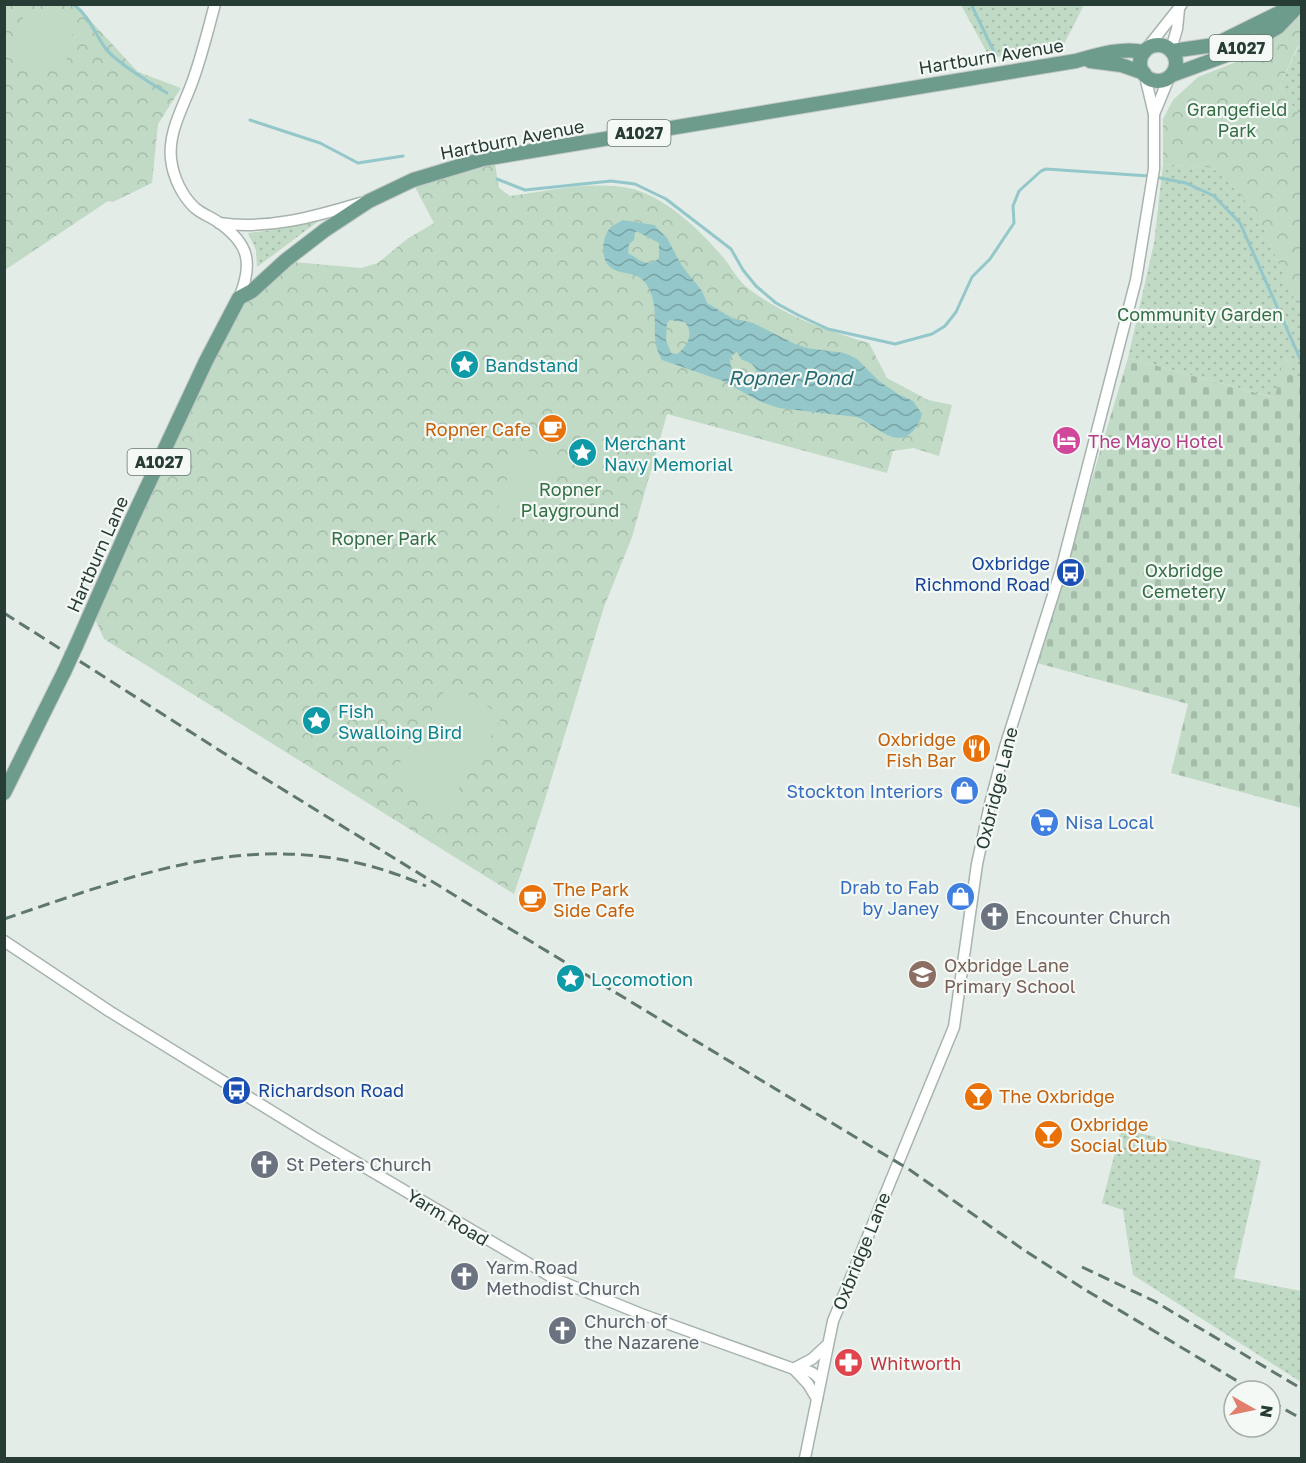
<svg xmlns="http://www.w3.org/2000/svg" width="1306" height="1463" viewBox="0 0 1306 1463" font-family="'Golos Text',sans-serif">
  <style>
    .grass { fill: url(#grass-dots) }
    .forest { fill: url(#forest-crowns) }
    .cemetery { fill: url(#cemetery-stones) }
    .pitch { fill: #c0dac5 }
    .water { fill: url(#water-waves); fill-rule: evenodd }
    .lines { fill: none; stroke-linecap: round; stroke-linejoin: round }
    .stream { stroke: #93c7ca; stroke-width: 3 }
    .tertiary-casing { stroke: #a7b4ae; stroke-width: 13 }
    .primary-casing { stroke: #c2c8c6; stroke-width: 16 }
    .tertiary { stroke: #fff; stroke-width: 10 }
    .primary { stroke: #6e9c8c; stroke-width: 14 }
    .rail { stroke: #60776f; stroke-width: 3; stroke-dasharray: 12 6; stroke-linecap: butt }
    .primary-bridge-casing { stroke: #c2c8c6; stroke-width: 16; stroke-linecap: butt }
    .primary-bridge { stroke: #6e9c8c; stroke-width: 14 }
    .labels { text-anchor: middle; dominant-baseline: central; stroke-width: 4.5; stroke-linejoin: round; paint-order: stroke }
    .shield { fill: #f4f9f6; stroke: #64756e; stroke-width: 1.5 }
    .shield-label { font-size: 16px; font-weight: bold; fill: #263c34 }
    .street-label { font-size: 18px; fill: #263c34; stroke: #f4f9f6 }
    .park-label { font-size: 18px; fill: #346e45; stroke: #f4f9f6 }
    .culture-label { font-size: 18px; fill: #0d838f; stroke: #f4f9f6; text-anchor: start }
    .food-label { font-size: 18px; fill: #c56008; stroke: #f4f9f6; text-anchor: start }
    .hotel-label { font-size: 18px; fill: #b23c85; stroke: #f4f9f6; text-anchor: start }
    .transit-label { font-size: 18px; fill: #164399; stroke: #f4f9f6; text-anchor: end }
    .shop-label { font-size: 18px; fill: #366cbe; stroke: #f4f9f6; text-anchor: end }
    .worship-label { font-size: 18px; fill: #5b616d; stroke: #f4f9f6; text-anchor: start }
    .education-label { font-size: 18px; fill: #785e54; stroke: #f4f9f6; text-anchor: start }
    .health-label { font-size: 18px; fill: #be3a42; stroke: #f4f9f6; text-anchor: start }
    .water-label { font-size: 20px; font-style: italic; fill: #266b71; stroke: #f4f9f6 }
  </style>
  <defs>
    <pattern id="grass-dots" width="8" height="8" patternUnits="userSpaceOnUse" patternTransform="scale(1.5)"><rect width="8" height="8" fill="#c0dac5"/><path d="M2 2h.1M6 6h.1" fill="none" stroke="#a5bcaa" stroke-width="1.8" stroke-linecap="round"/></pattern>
    <pattern id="forest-crowns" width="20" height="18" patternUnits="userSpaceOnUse" patternTransform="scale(1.5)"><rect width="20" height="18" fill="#c0dac5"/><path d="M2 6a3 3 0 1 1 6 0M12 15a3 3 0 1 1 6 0" fill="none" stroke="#a5bcaa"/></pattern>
    <pattern id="cemetery-stones" width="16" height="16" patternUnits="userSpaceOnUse" patternTransform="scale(1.5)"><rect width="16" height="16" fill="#c0dac5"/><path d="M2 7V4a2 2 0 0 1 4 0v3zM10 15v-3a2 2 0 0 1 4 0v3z" fill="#a5bcaa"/></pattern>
    <pattern id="water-waves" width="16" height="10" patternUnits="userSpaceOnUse" patternTransform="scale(1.5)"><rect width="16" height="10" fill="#93c7ca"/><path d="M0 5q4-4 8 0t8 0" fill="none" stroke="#78a3a5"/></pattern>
  </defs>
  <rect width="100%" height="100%" fill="#e4ece8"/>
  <g class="grass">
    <path d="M961,5H1084L1062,48L990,58Z"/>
    <path d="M1299,46L1301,47V117L1279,87Z"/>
    <path d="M1163,164L1213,168L1239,193L1259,218L1301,314V386L1285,356L1276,398L1128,358L1154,243Z"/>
    <path d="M324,217L257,267L256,250L248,233L273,230Z"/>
    <path d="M1121,1129L1261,1161L1234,1278L1301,1291V1382L1133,1275L1123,1210L1102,1203Z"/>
  </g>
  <g class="forest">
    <path d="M5,5H76L138,72L181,88L158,124L152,183L113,202L108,201L5,270Z"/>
    <path d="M1301,7V47L1298,46L1279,87L1301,117V314L1259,219L1239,193L1213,168L1163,164V119L1173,100L1198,77L1241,60L1263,46Z"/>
    <path d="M495,164L499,188L510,196C549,191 589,181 628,188C664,195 700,230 723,257C731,267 738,281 749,289C784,316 828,331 869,343L887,378L928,400L952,405L939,456L913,448L893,451L887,473L667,414L632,537L604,607L542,809L514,894L104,639L95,619L168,455L242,301L294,262L361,268L378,263L407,239L434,223L415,187Z"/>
  </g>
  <path class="cemetery" d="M1284,355L1302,386L1301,808L1171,773L1188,704L1037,663L1128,358L1275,398Z"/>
  <g class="pitch">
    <path d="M24,11L75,21L64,72L14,61Z"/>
    <path d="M517,447L558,462L539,525L497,512Z"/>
    <path d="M449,683L503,716L445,811L391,777Z"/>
  </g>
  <path class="water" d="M623,220L654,225L667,238L682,266L702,291L707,303L732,318L753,323L795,344L807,348L844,353L857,359L879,381L898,394L913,401L922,414C920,422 918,425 913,431C895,450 875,424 857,417L779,408L761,402L723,381L662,360C649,337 659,318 652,296C642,265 623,279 609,266C600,257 602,236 611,227C614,224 620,222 623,220ZM635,232H638L659,243V258C648,269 639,259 628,253L629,244L634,240ZM670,320L685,322C694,334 688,346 677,354L671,353L666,340L667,323ZM737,352L742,360C750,362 756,365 757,374L750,381C738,378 727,369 731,356Z"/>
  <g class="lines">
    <g class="stream">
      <path d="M73,4C90,16 94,33 106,49C115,61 153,85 167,93"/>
      <path d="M971,4L996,56"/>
      <path d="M250,120L320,143L358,163L403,156"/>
      <path d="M1155,177L1186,183L1214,196L1240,223L1302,363"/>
      <path d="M497,179L525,190L611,181L635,184L666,199L731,249L743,270L756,286L776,303L798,315L828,329L895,344L932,334L945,326L956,312L972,277L990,259L1014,223L1013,206L1019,191L1041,171L1046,169L1149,176"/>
    </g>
    <defs>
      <g id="tertiary">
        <path d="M215,4C208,30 202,55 193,80C184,106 168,131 171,159C173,177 182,196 195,208C202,214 211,217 218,222C250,244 253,264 239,298"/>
        <path d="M1147,48L1182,4"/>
        <path d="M1171,49L1177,29L1179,9"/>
        <path d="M1154,114L1169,78"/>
        <path d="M219,223C267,230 314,217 360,203"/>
        <path d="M4,941L109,1011L315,1138L555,1279L641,1314L794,1369C805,1370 813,1370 820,1380"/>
        <path d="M795,1368L812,1359L826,1346"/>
        <path d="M794,1369L808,1384L817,1399"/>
        <path d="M805,1458L833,1321L954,1027L977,864L991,800L1005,747L1061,570L1136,280L1154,169V114L1145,76"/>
      </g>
      <g id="primary">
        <circle cx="1158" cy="63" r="18"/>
        <path d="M1172,51L1214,45L1293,6"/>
        <path d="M1090,61L1121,65L1144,73"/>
        <path d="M1172,75L1235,52L1278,27L1300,4"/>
        <path d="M76,646L132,519L206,361L239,298L252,291L286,260L325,230L369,201L413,180L483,159L1076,61C1097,55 1122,47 1144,52"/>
        <path d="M4,793L64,672"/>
      </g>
    </defs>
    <use href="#tertiary" class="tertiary-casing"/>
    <use href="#primary" class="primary-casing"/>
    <use href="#tertiary" class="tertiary"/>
    <use href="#primary" class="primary"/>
    <g class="rail">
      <path d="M4,613L222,752L467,903L910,1170L1021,1248L1084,1289L1254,1391"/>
      <path d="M4,919C149,870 275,819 426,886"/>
      <path d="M1082,1267L1154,1301L1302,1389"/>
      <path d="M1270,1401L1302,1419"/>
    </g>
    <defs>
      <path id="primary-bridge" d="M64,672L76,646"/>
    </defs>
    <use href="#primary-bridge" class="primary-bridge-casing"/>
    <use href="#primary-bridge" class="primary-bridge"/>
  </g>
  <defs>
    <symbol id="sight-disc" viewBox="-11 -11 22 22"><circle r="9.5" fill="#0f9aa8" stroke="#f4f9f6"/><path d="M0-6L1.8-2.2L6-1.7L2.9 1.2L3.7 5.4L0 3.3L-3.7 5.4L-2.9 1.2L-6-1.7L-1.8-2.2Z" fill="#fff"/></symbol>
    <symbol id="cafe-disc" viewBox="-11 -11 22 22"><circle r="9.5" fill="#e8710a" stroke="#f4f9f6"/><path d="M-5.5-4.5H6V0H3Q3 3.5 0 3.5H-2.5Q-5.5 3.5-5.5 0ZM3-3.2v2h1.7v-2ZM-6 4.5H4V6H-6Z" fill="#fff"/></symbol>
    <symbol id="hotel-disc" viewBox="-11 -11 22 22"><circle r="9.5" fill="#d1479c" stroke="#f4f9f6"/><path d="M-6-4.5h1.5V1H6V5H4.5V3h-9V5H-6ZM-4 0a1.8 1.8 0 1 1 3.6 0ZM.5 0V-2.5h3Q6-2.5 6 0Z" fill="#fff"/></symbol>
    <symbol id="bus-disc" viewBox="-11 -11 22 22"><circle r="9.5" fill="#1a4fb4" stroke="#f4f9f6"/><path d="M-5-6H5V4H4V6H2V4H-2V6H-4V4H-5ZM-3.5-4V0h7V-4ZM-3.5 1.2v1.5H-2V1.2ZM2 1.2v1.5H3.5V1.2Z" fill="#fff"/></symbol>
    <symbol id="restaurant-disc" viewBox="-11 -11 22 22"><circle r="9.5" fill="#e8710a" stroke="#f4f9f6"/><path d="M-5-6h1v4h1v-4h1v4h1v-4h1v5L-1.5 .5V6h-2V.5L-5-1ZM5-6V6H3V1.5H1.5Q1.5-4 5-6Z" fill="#fff"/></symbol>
    <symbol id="shop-disc" viewBox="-11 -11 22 22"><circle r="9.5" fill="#3f7fe0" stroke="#f4f9f6"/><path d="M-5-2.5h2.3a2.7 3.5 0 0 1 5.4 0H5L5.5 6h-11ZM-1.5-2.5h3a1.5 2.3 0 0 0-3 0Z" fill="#fff"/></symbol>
    <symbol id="supermarket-disc" viewBox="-11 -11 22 22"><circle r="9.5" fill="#3f7fe0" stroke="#f4f9f6"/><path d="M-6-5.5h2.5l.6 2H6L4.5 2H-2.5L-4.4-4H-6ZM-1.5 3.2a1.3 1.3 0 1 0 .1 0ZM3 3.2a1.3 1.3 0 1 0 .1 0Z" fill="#fff"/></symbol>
    <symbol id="church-disc" viewBox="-11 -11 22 22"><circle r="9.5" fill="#6b7280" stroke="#f4f9f6"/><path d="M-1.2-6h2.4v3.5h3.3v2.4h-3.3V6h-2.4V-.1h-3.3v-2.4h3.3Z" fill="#fff"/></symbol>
    <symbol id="school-disc" viewBox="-11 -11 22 22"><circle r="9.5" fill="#8d6e63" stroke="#f4f9f6"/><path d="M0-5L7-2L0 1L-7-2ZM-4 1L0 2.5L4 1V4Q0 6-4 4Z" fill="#fff"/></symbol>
    <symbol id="bar-disc" viewBox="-11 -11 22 22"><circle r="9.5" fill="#e8710a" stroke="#f4f9f6"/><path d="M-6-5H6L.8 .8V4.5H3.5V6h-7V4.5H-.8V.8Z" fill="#fff"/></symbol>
    <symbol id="pharmacy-disc" viewBox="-11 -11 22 22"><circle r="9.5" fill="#e0444e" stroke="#f4f9f6"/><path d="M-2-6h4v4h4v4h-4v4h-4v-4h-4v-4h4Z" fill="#fff"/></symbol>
  </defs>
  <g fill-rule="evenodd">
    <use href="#sight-disc" x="448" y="348" width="33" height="33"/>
    <use href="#cafe-disc" x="536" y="412" width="33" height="33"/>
    <use href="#hotel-disc" x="1050" y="424" width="33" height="33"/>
    <use href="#sight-disc" x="566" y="436" width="33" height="33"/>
    <use href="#bus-disc" x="1054" y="556" width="33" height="33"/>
    <use href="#sight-disc" x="300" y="704" width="33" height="33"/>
    <use href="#restaurant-disc" x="960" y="732" width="33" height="33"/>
    <use href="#shop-disc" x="948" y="774" width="33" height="33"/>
    <use href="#supermarket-disc" x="1028" y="806" width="33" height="33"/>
    <use href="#shop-disc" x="944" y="880" width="33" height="33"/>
    <use href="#cafe-disc" x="516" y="882" width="33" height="33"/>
    <use href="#church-disc" x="978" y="900" width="33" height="33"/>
    <use href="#school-disc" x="906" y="958" width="33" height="33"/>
    <use href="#sight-disc" x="554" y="962" width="33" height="33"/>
    <use href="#bus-disc" x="220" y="1074" width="33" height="33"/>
    <use href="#bar-disc" x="962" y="1080" width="33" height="33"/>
    <use href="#bar-disc" x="1032" y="1118" width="33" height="33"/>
    <use href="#church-disc" x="248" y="1148" width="33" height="33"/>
    <use href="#church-disc" x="448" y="1260" width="33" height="33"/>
    <use href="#church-disc" x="546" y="1314" width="33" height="33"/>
    <use href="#pharmacy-disc" x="832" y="1346" width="33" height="33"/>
  </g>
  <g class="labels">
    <g class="shield">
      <rect x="1209.5" y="35" width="63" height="26" rx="4.5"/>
      <rect x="607.5" y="120" width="63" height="26" rx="4.5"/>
      <rect x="127.5" y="449" width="63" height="26" rx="4.5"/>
    </g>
    <g class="shield-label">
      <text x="1241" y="48">A1027</text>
      <text x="639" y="133">A1027</text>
      <text x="159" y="462">A1027</text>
    </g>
    <g class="street-label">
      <text transform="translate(991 56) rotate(-9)">Hartburn Avenue</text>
      <text transform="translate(512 139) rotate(-11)">Hartburn Avenue</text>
      <text transform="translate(97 554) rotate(-66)">Hartburn Lane</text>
      <text transform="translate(996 788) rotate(-76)">Oxbridge Lane</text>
      <text transform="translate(448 1217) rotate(31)">Yarm Road</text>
      <text transform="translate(861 1251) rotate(-68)">Oxbridge Lane</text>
    </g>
    <g class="park-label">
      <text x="1237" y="109">Grangefield<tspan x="1237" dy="21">Park</tspan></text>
      <text x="1200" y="314">Community Garden</text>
      <text x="570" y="489">Ropner<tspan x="570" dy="21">Playground</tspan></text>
      <text x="384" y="538">Ropner Park</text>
      <text x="1184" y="570">Oxbridge<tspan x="1184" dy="21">Cemetery</tspan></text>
    </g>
    <g class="culture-label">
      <text x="485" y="365">Bandstand</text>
      <text x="604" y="443">Merchant<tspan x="604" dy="21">Navy Memorial</tspan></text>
      <text x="338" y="711">Fish<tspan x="338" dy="21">Swalloing Bird</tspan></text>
      <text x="591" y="979">Locomotion</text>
    </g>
    <g class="food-label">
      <text x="531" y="429" text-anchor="end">Ropner Cafe</text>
      <text x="956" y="739" text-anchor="end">Oxbridge<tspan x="956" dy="21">Fish Bar</tspan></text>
      <text x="553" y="889">The Park<tspan x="553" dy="21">Side Cafe</tspan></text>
      <text x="999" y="1096">The Oxbridge</text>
      <text x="1070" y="1124">Oxbridge<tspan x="1070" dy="21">Social Club</tspan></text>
    </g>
    <g class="hotel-label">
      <text x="1088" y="441">The Mayo Hotel</text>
    </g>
    <g class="transit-label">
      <text x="1050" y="563">Oxbridge<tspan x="1050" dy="21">Richmond Road</tspan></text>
      <text x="258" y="1090" text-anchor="start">Richardson Road</text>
    </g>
    <g class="shop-label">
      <text x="943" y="791">Stockton Interiors</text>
      <text x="1065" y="822" text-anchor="start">Nisa Local</text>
      <text x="939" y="887">Drab to Fab<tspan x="939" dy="21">by Janey</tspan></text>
    </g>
    <g class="worship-label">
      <text x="1015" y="917">Encounter Church</text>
      <text x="286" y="1164">St Peters Church</text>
      <text x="486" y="1267">Yarm Road<tspan x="486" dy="21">Methodist Church</tspan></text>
      <text x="584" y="1321">Church of<tspan x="584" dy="21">the Nazarene</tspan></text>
    </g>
    <g class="education-label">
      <text x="944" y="965">Oxbridge Lane<tspan x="944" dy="21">Primary School</tspan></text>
    </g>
    <g class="health-label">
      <text x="870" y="1363">Whitworth</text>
    </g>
    <g class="water-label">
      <text x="790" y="377">Ropner Pond</text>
    </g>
  </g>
  <rect width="1306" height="1463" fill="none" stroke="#263c34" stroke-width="12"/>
  <g transform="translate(1252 1409) rotate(99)"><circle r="28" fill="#f4f9f6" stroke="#a2ada8" stroke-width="1.5"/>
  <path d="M0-4.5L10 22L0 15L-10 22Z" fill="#e27e6c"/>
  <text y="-9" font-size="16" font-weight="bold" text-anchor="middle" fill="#263c34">N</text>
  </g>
</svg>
